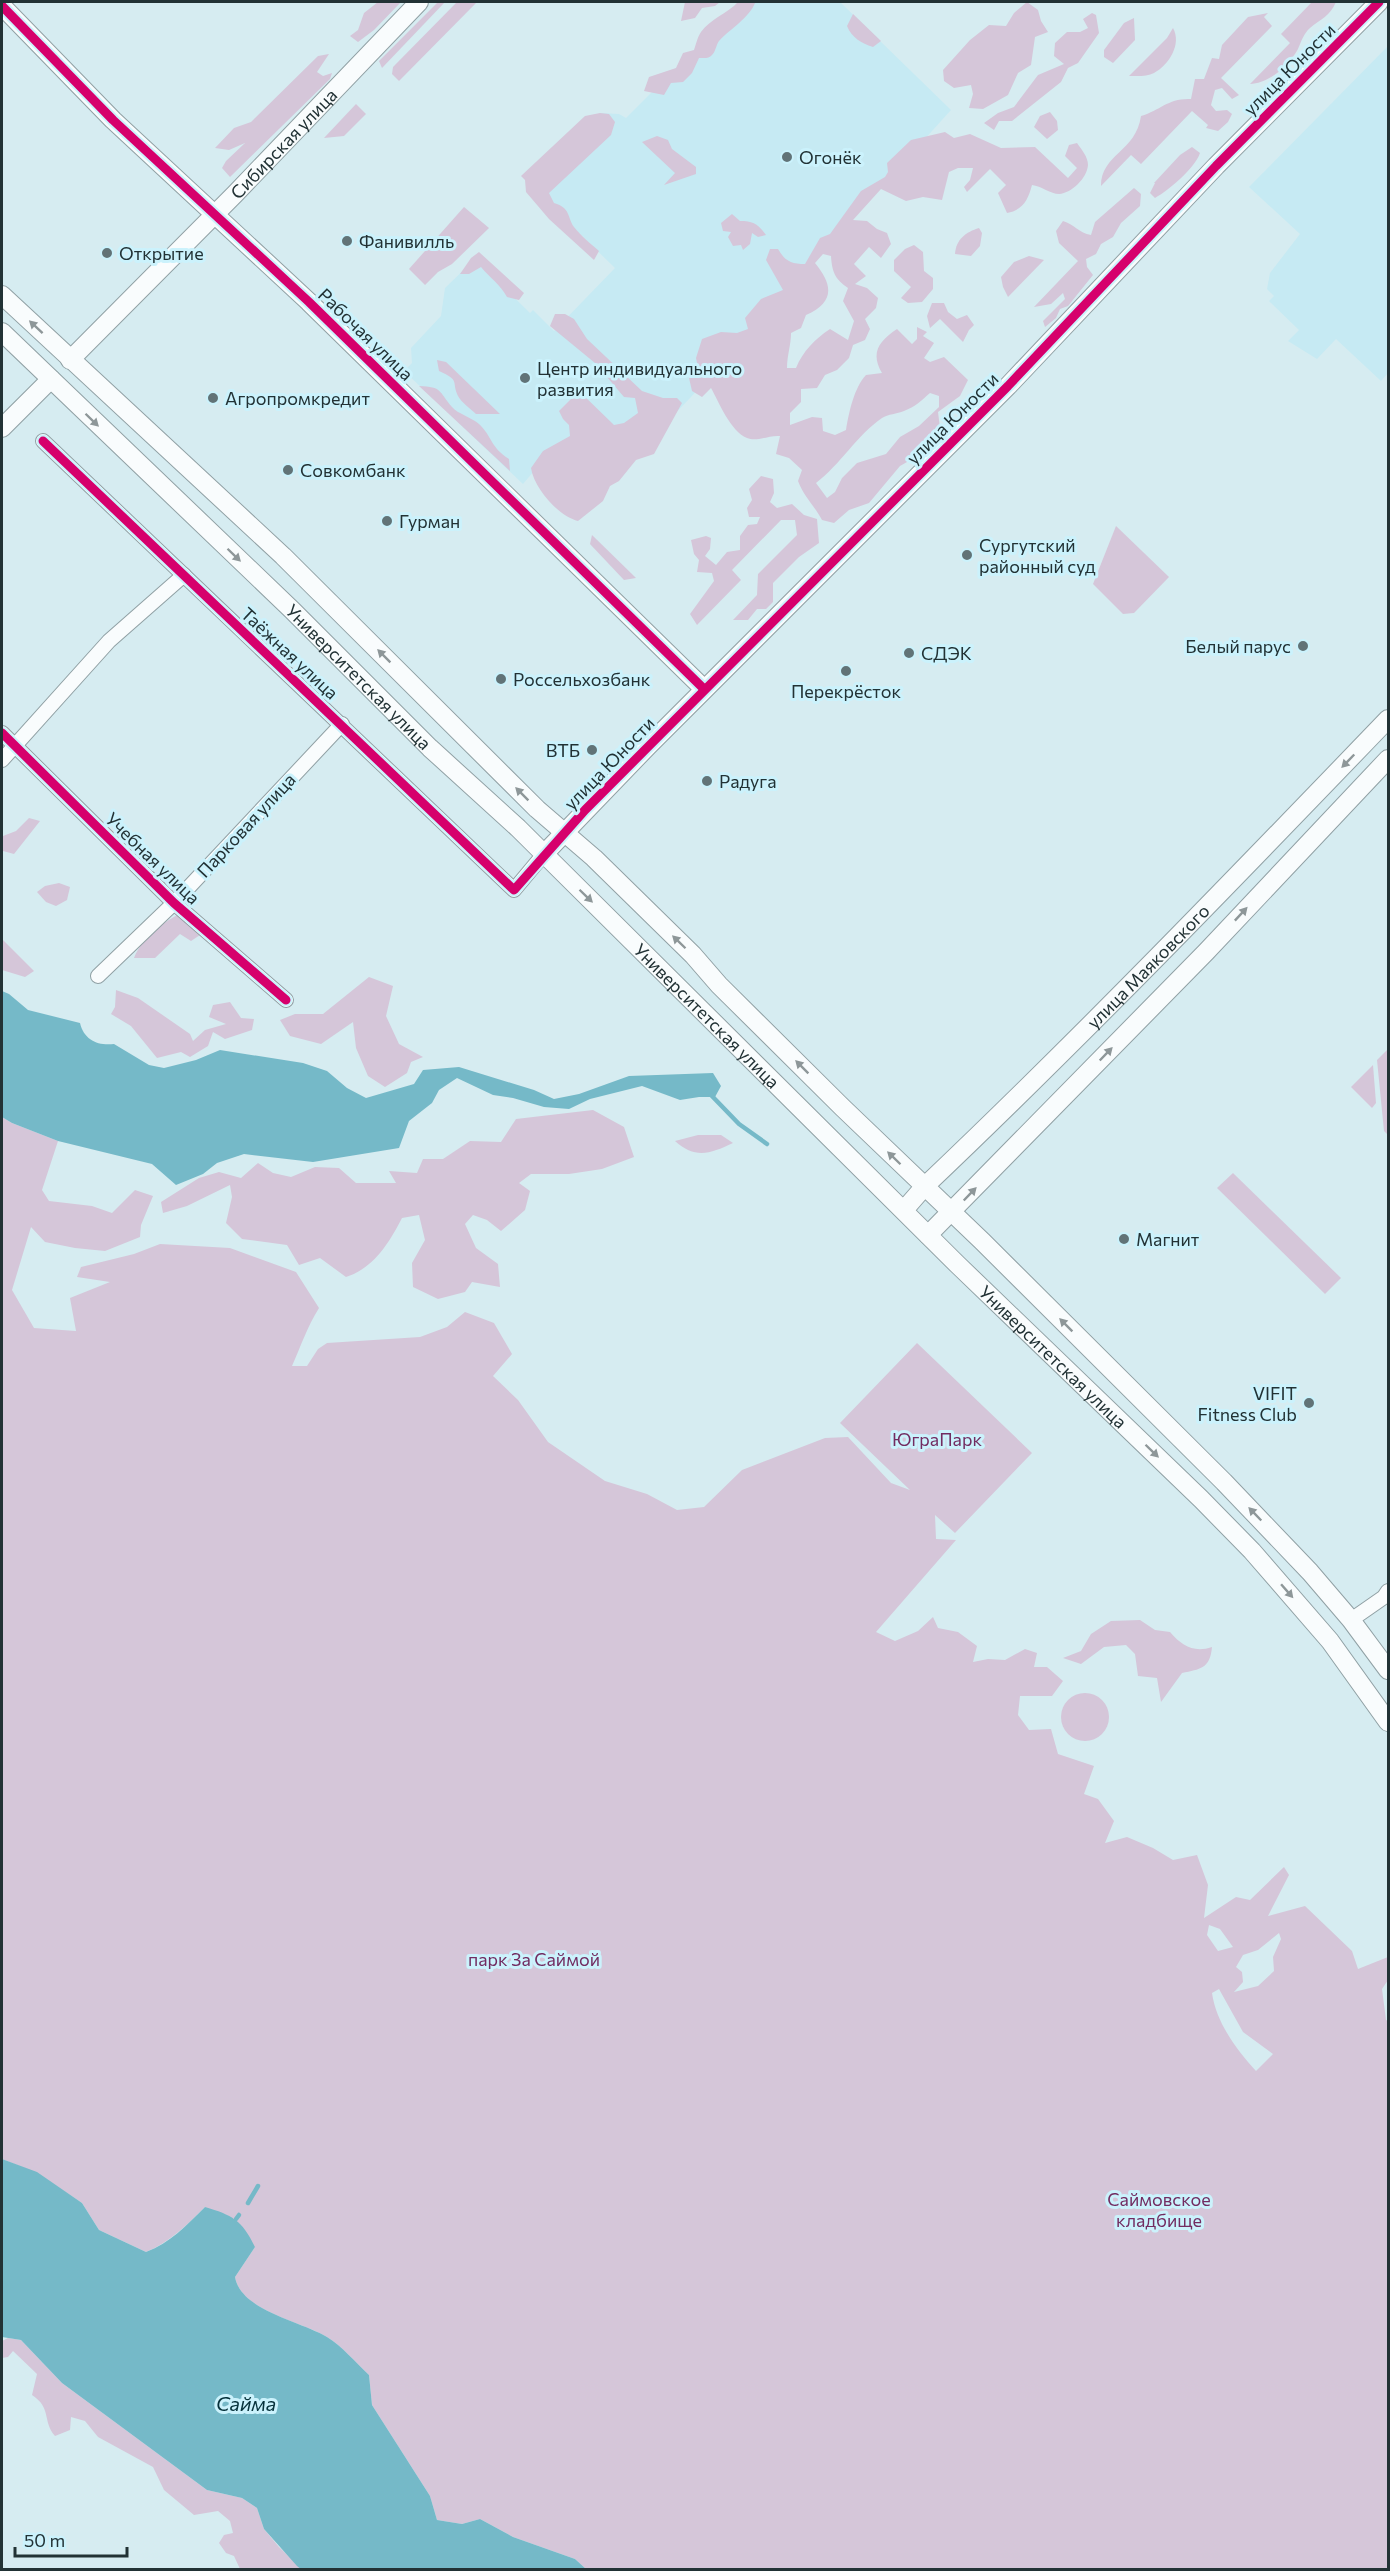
<svg xmlns="http://www.w3.org/2000/svg" width="1390" height="2571" viewBox="0 0 1390 2571" font-family="Commissioner,sans-serif">
  <style>
    .built { fill: #c6eaf3 }
    .green { fill: #d5c6d9; fill-rule: evenodd }
    .water { fill: #75b9c8 }
    .lines { fill: none; stroke-linecap: round; stroke-linejoin: round }
    .stream { stroke: #75b9c8; stroke-width: 4.5 }
    .street-casing { stroke: #90a0a4; stroke-width: 16 }
    .secondary-casing { stroke: #90a0a4; stroke-width: 20 }
    .street { stroke: #f9fcfd; stroke-width: 14 }
    .secondary { stroke: #f9fcfd; stroke-width: 18 }
    .cycleway-casing { stroke: #cbf2fc; stroke-width: 13 }
    .cycleway { stroke: #d6006c; stroke-width: 9 }
    .oneway { fill: #8e9799 }
    .poi-dot { fill: #617377; stroke: #cbf2fc; stroke-width: 2 }
    .labels { text-anchor: middle; dominant-baseline: central; stroke-width: 6; stroke-linejoin: round; paint-order: stroke }
    .street-label { font-size: 18px; fill: #223235; stroke: #cbf2fc }
    .poi-label { font-size: 18px; fill: #223235; stroke: #cbf2fc; text-anchor: start }
    .park-label { font-size: 18px; fill: #722c61; stroke: #cbf2fc }
    .water-label { font-size: 20px; font-style: italic; fill: #07323b; stroke: #cbf2fc }
  </style>
  <rect width="100%" height="100%" fill="#d6ecf1"/>
  <g class="built">
    <path d="M742,2H840L951,110L691,397L579,513L534,471L523,484L404,371L412,363L411,348L441,316L445,288L475,259L530,313L533,310L554,331L615,268L530,185L600,113L619,114L626,118Z"/>
    <path d="M1388,46V373L1381,381L1336,339L1317,359L1288,341L1299,330L1269,301L1274,296L1267,289L1270,273L1300,234L1249,187Z"/>
  </g>
  <g class="green">
    <path d="M378,2H401L374,30L358,42L350,36L358,30L364,13Z"/>
    <path d="M438,2H445L382,68L379,61Z"/>
    <path d="M457,2H477L399,81L392,74L393,67Z"/>
    <path d="M685,2H720L715,6L702,8L695,18L681,21Z"/>
    <path d="M738,2L755,3C749,18 730,29 719,41C716,45 716,51 712,55C709,59 704,58 699,58L692,73L683,82L671,83L664,95L644,91L649,77L676,68L683,53L694,50C696,44 698,36 701,32C710,19 728,13 738,2Z"/>
    <path d="M1027,2L1038,10L1041,21L1048,32L1035,37L1031,65L1018,73L1008,95L983,109L969,108L973,94L971,85L954,88L944,81L943,70L970,40L989,25L1006,26L1014,13Z"/>
    <path d="M1312,2H1336C1330,16 1321,19 1310,28C1304,33 1301,42 1298,49C1289,65 1269,84 1250,84L1290,43L1281,34Z"/>
    <path d="M1092,13L1096,15L1099,33L1078,63L1068,68L1061,82L1012,121H999L994,130L984,123L998,113L1014,107L1038,75L1064,64L1054,56L1055,43L1067,32H1080L1088,28L1083,19Z"/>
    <path d="M1268,13L1264,17L1272,26L1221,78L1239,95L1232,99L1222,88L1215,90L1211,105L1216,111L1227,110L1232,114L1228,122L1218,131L1206,128L1208,125L1192,111L1141,164L1131,155L1101,186C1101,154 1136,152 1141,116C1161,110 1168,98 1191,99L1195,79H1204L1212,58L1219,59L1222,45L1248,17Z"/>
    <path d="M853,14L881,41L873,47C861,43 852,38 847,26Z"/>
    <path d="M1134,18L1135,40L1113,63L1104,57V50L1124,23Z"/>
    <path d="M1173,28C1182,44 1169,65 1154,73C1147,77 1136,76 1129,76L1167,38Z"/>
    <path d="M329,54L317,72L323,76L332,73L330,79L230,177L222,168L226,161L245,143L229,150L215,148L234,128L251,122L318,56Z"/>
    <path d="M356,104L366,114L344,136L324,138Z"/>
    <path d="M1050,112L1057,121L1058,130L1047,139L1034,127L1040,116Z"/>
    <path d="M600,113L609,114L615,122L611,135L549,193L554,203C571,208 567,217 574,227C581,236 591,244 599,251L594,260L549,219L526,192L525,180L521,176L585,116Z"/>
    <path d="M945,132L954,138L970,134L1001,148L1035,147L1068,178L1077,168L1065,156L1069,145L1077,143C1082,150 1088,157 1088,165C1087,178 1072,193 1059,194C1051,194 1041,186 1032,185C1028,200 1023,210 1007,213L998,193L1006,185L990,169L967,192L964,187L970,180L973,168H958L949,172L942,200L923,197L906,201L881,189L853,220L867,221L877,229L887,233L891,244L881,258L869,247L854,264L866,276L855,284L867,288L878,298L876,308L865,319L870,329L865,340L853,345L849,358L837,370L825,375L817,388L801,389V402L790,413V425L812,417L822,418L823,431L835,435L846,430C849,412 854,388 866,375L882,373C870,353 879,341 897,329L912,344L917,339V327L927,332L923,336L934,343L924,358L930,362L944,357L968,380L960,396L938,412L940,428L929,444L914,458L900,466L869,503L849,510L834,523L822,520C814,505 804,497 798,481L802,470L789,458L776,454L780,436C769,435 757,442 747,438C730,431 719,402 711,388L702,397L692,391L689,378L698,368L696,358L702,339L721,332L737,333L748,329L745,318L761,299L783,290L766,260L770,249H778C785,261 791,264 805,264L820,238L830,234L861,191L885,177L888,172L887,163L911,140ZM823,254L831,256C832,272 835,279 848,288L843,301L854,321L848,340L830,329C815,339 803,351 796,368H787C787,355 791,345 791,333L801,328L806,315C835,302 833,285 815,263ZM930,393L939,396V407L919,426L900,437L886,454L857,463L842,478L835,492L827,498L816,483C841,464 856,436 882,418C888,414 897,414 904,411C915,407 922,400 930,393Z"/>
    <path d="M657,136L668,140L672,149L696,167V174L664,185L675,173L642,142Z"/>
    <path d="M1192,147L1200,153C1195,168 1169,190 1155,198L1150,193L1155,183H1154L1180,155Z"/>
    <path d="M1134,188L1141,194L1140,206L1121,223L1113,237L1101,244L1096,254L1086,259L1087,267L1093,275L1068,306L1060,309L1056,318L1045,327L1043,321L1065,299L1063,293L1051,304L1034,307L1078,261L1059,243L1056,231L1063,221C1074,224 1079,233 1091,235L1095,222Z"/>
    <path d="M464,207L489,228L452,264L438,272L425,285L409,269Z"/>
    <path d="M732,214L740,221C753,221 758,224 766,235L758,237L752,233L750,244L743,250L741,245L733,246L728,237L731,232L723,231L721,223Z"/>
    <path d="M979,228L982,233L980,246L971,256L955,254C956,239 966,232 979,228Z"/>
    <path d="M914,245L923,252L924,271L933,278V289L922,302L908,303L901,298L911,287L894,271V260L905,249Z"/>
    <path d="M479,252L524,293L519,300L507,297C500,284 490,278 481,267L469,274H460L471,258Z"/>
    <path d="M1029,256L1044,260L1008,297L1003,287L1001,277L1014,262Z"/>
    <path d="M932,303H944L948,312L957,319L967,315L974,325L969,330L963,342L940,319L930,328L927,316Z"/>
    <path d="M555,314H565L574,319L587,339L642,391L663,398H677L682,403L654,454L636,460L619,481L610,486L603,501L578,521C558,516 534,488 531,468L543,451L570,436L569,425L563,419L559,411L579,391L614,425L624,423L638,413L635,398L624,397L595,363L550,326Z"/>
    <path d="M437,360L446,362L500,414H476C471,409 461,402 458,396C451,381 461,381 439,371Z"/>
    <path d="M419,386C443,387 438,391 452,407C458,414 471,417 479,424C492,436 490,447 509,459L510,471Z"/>
    <path d="M761,476L773,479L774,493L770,502L777,508L792,504L804,515L817,519L819,543L799,557L773,583V602L766,609H757L748,620H733L757,595L758,574L797,535L795,520H781L732,570L741,580L697,625L690,614L714,581L712,573L697,572L699,560L694,554L691,540L706,536L711,538L710,549L705,556L716,565L727,552L740,550V536L748,525L757,524L760,517H749L747,508L752,500L749,489Z"/>
    <path d="M1116,526L1169,577L1134,613L1123,614L1093,584Z"/>
    <path d="M592,535L636,578L624,580L590,544Z"/>
    <path d="M29,818L40,821L14,854L3,851V836L16,831Z"/>
    <path d="M59,883L70,887L67,900L56,906L46,902L37,892L45,886Z"/>
    <path d="M179,914L200,935L191,941L180,934L155,958H134C142,938 161,924 179,914Z"/>
    <path d="M2,939L34,971L25,977L2,970Z"/>
    <path d="M369,977L393,986L386,1016L399,1044L423,1057L411,1062L407,1073L385,1087L368,1076L356,1048L353,1022L321,1044L290,1036L280,1020L295,1014H323Z"/>
    <path d="M116,990L138,998L190,1034L193,1041L205,1030L226,1024L209,1017L213,1005L230,1002L241,1018L254,1019L252,1030L225,1039L213,1032L208,1046L190,1057L181,1052L157,1058L131,1026L111,1014L115,1007Z"/>
    <path d="M1388,1049V1048V1135L1384,1131L1377,1060Z"/>
    <path d="M1373,1065L1376,1103L1372,1108L1351,1087Z"/>
    <path d="M593,1110L624,1127L634,1157L602,1169L569,1174H531L519,1183L530,1191L525,1210L501,1231L487,1220L473,1215L465,1224L476,1248L498,1264L500,1287L472,1282L465,1292L438,1299L413,1287L412,1263L425,1240L419,1215L402,1218C389,1243 374,1268 346,1277L320,1258L299,1265L287,1245L242,1239L226,1223L232,1197L230,1185L187,1206L163,1213L161,1202L199,1178L219,1172L241,1178L258,1163L273,1173L291,1177L315,1167L339,1168L356,1183H396L389,1171L417,1173L423,1159H443L470,1141L501,1142L516,1119Z"/>
    <path d="M2,1117L12,1123L58,1141L42,1190L49,1201L92,1206L112,1213L135,1190L153,1196L141,1225L140,1237L105,1251L75,1248L45,1242L31,1227L12,1290L34,1328L76,1331L70,1298L110,1282L77,1277L81,1267L134,1254L160,1244L230,1248L296,1272L319,1308C307,1327 301,1346 292,1366H307L318,1349L327,1343L420,1337L447,1327L465,1312L494,1323L512,1354L493,1376L518,1400L548,1442L605,1481L647,1494L677,1510L704,1507L742,1470L825,1438L848,1437L891,1483L910,1490L840,1423L917,1343L1032,1453L955,1533L935,1515L936,1539L956,1540L876,1632L895,1641L918,1631L933,1617L938,1628L958,1632L977,1646L973,1662L988,1659L1005,1660L1025,1649L1037,1653L1034,1667H1047L1063,1681L1052,1696H1020L1018,1715L1029,1730L1051,1729L1058,1754L1094,1766L1084,1794L1098,1799L1114,1821L1105,1843L1127,1837L1153,1848L1173,1860L1197,1855L1208,1885L1204,1918L1236,1897L1250,1900L1284,1867L1289,1875L1268,1916L1305,1906L1352,1951L1358,1969L1388,1957V1980L1382,1989L1386,2020L1388,2021V2569H586L575,2559L513,2537L480,2519L462,2524L437,2520L430,2496L372,2405L369,2375C356,2363 342,2346 327,2337C300,2321 241,2311 235,2277L255,2247L205,2207C187,2225 170,2242 146,2252L99,2230L82,2203L37,2173L2,2159ZM1209,1925L1220,1929L1233,1947L1218,1951L1207,1935ZM1279,1933L1281,1939L1273,1957L1274,1971L1258,1986L1234,1992L1243,1982L1242,1972L1236,1967L1243,1955L1258,1950ZM1219,1989L1243,2032L1273,2054L1256,2071C1236,2049 1216,2022 1212,1993Z"/>
    <path d="M698,1135H721L733,1143C710,1154 695,1159 675,1141Z"/>
    <path d="M1233,1173L1341,1278L1325,1294L1217,1188Z"/>
    <path d="M1140,1620L1155,1630L1170,1632C1182,1646 1194,1653 1212,1647C1210,1669 1200,1669 1182,1673L1161,1702L1157,1678L1138,1676L1135,1654L1126,1645L1104,1647L1081,1664L1063,1658L1081,1651L1091,1634L1111,1621Z"/>
    <circle cx="1085" cy="1717" r="24"/>
    <path d="M8,2338L21,2340L62,2383L207,2490L242,2498L257,2508L264,2529L279,2547L302,2569H240L234,2556L226,2553L219,2543L224,2535L233,2533L230,2521L218,2511L194,2515L164,2490L153,2467L98,2437L85,2421L71,2417L70,2430L55,2436C42,2421 52,2408 32,2395L37,2374L13,2351L8,2357L2,2358V2341Z"/>
  </g>
  <g class="water">
    <path d="M2,991L9,994L28,1010L80,1023C84,1040 98,1046 114,1044L149,1065L164,1068L196,1060L220,1050L303,1063L327,1071L347,1088L366,1098L414,1084L423,1070L459,1067L534,1090L554,1099L579,1094L629,1076L713,1073L721,1086L715,1097H699L680,1100L642,1086L590,1099L569,1109L544,1107L513,1098L493,1095L457,1078L439,1090L432,1103L409,1121L399,1148L313,1162L244,1154L217,1163L203,1174L176,1185L152,1164L58,1141L12,1123L2,1117Z"/>
    <path d="M2,2159L37,2172L82,2203L99,2230L146,2252C170,2243 187,2225 205,2207C232,2215 242,2220 255,2247L235,2277C241,2311 301,2321 327,2337C342,2346 356,2363 369,2375L372,2405L430,2496L437,2520L462,2524L480,2519L513,2537L575,2559L586,2569L302,2570L297,2566L264,2529L257,2508L242,2498L207,2490L62,2383L21,2340L2,2337Z"/>
  </g>
  <g class="lines">
    <g class="stream">
      <path d="M711,1095L739,1124L767,1144"/>
      <path d="M248,2203L258,2186"/>
      <path d="M236,2219L239,2215"/>
    </g>
    <defs>
      <g id="street">
        <path d="M43,441L514,890L544,854"/>
        <path d="M2,733L174,903L286,1000"/>
        <path d="M2,760L109,641L184,575"/>
        <path d="M98,976L174,903L342,724"/>
        <path d="M1351,1620L1384,1597L1388,1591"/>
      </g>
      <g id="secondary">
        <path d="M2,6L113,120L309,302L704,689"/>
        <path d="M2,295L283,556L537,809L594,858L693,955L719,985L843,1108L982,1241L1224,1482L1310,1572L1351,1620L1388,1670"/>
        <path id="s1" d="M2,332L292,610L430,748L518,828L958,1265L1201,1499L1252,1551L1330,1641L1388,1722"/>
        <path id="s2" d="M70,360L235,194L419,2"/>
        <path d="M2,428L51,379"/>
        <path d="M544,854L648,746L1008,386L1216,166L1379,2"/>
        <path id="s3" d="M904,1210L924,1187C1083,1036 1236,877 1388,719"/>
        <path d="M928,1235L1206,952L1388,759"/>
      </g>
    </defs>
    <use href="#street" class="street-casing"/>
    <use href="#secondary" class="secondary-casing"/>
    <use href="#street" class="street"/>
    <use href="#secondary" class="secondary"/>
    <defs>
      <g id="cycleway">
        <path d="M2,6L113,120L309,302L704,689"/>
        <path d="M43,441L514,890L585,810L1008,386L1216,166L1379,2"/>
        <path d="M2,733L174,903L286,1000"/>
      </g>
    </defs>
    <use href="#cycleway" class="cycleway-casing"/>
    <use href="#cycleway" class="cycleway"/>
  </g>
  <defs><path id="oneway-solid" d="M-6-.8H1V-3.2L6.5 0L1 3.2V.8H-6Z" transform="scale(1.5)"/></defs>
  <g class="oneway">
    <use href="#oneway-solid" transform="translate(36 327) rotate(-137)"/>
    <use href="#oneway-solid" transform="translate(92 420) rotate(44)"/>
    <use href="#oneway-solid" transform="translate(234 555) rotate(44)"/>
    <use href="#oneway-solid" transform="translate(384 656) rotate(-135)"/>
    <use href="#oneway-solid" transform="translate(1348 761) rotate(134)"/>
    <use href="#oneway-solid" transform="translate(522 794) rotate(-135)"/>
    <use href="#oneway-solid" transform="translate(586 896) rotate(44)"/>
    <use href="#oneway-solid" transform="translate(1241 914) rotate(-47)"/>
    <use href="#oneway-solid" transform="translate(679 942) rotate(-136)"/>
    <use href="#oneway-solid" transform="translate(1106 1054) rotate(-46)"/>
    <use href="#oneway-solid" transform="translate(802 1067) rotate(-135)"/>
    <use href="#oneway-solid" transform="translate(894 1158) rotate(-136)"/>
    <use href="#oneway-solid" transform="translate(970 1194) rotate(-46)"/>
    <use href="#oneway-solid" transform="translate(1066 1325) rotate(-135)"/>
    <use href="#oneway-solid" transform="translate(1152 1451) rotate(44)"/>
    <use href="#oneway-solid" transform="translate(1255 1514) rotate(-134)"/>
    <use href="#oneway-solid" transform="translate(1287 1591) rotate(49)"/>
  </g>
  <g class="poi-dot">
    <circle cx="787" cy="157" r="6"/>
    <circle cx="347" cy="241" r="6"/>
    <circle cx="107" cy="253" r="6"/>
    <circle cx="525" cy="378" r="6"/>
    <circle cx="213" cy="398" r="6"/>
    <circle cx="288" cy="470" r="6"/>
    <circle cx="387" cy="521" r="6"/>
    <circle cx="967" cy="555" r="6"/>
    <circle cx="1303" cy="646" r="6"/>
    <circle cx="909" cy="653" r="6"/>
    <circle cx="846" cy="671" r="6"/>
    <circle cx="501" cy="679" r="6"/>
    <circle cx="592" cy="750" r="6"/>
    <circle cx="707" cy="781" r="6"/>
    <circle cx="1124" cy="1239" r="6"/>
    <circle cx="1309" cy="1403" r="6"/>
  </g>
  <g class="labels">
    <g class="street-label">
      <text transform="translate(1289 69) rotate(-45)">улица Юности</text>
      <text stroke="none"><textPath href="#s2" startOffset="304">Сибирская улица</textPath></text>
      <text transform="translate(366 334) rotate(44)">Рабочая улица</text>
      <text transform="translate(952 418) rotate(-45)">улица Юности</text>
      <text transform="translate(290 653) rotate(43)">Таёжная улица</text>
      <text stroke="none"><textPath href="#s1" startOffset="496">Университетская улица</textPath></text>
      <text transform="translate(609 763) rotate(-46)">улица Юности</text>
      <text transform="translate(246 825) rotate(-47)">Парковая улица</text>
      <text transform="translate(153 858) rotate(44)">Учебная улица</text>
      <text stroke="none"><textPath href="#s3" startOffset="345">улица Маяковского</textPath></text>
      <text stroke="none"><textPath href="#s1" startOffset="982">Университетская улица</textPath></text>
      <text stroke="none"><textPath href="#s1" startOffset="1468">Университетская улица</textPath></text>
    </g>
    <g class="poi-label">
      <text x="799" y="157">Огонёк</text>
      <text x="359" y="241">Фанивилль</text>
      <text x="119" y="253">Открытие</text>
      <text x="537" y="368">Центр индивидуального<tspan x="537" dy="21">развития</tspan></text>
      <text x="225" y="398">Агропромкредит</text>
      <text x="300" y="470">Совкомбанк</text>
      <text x="399" y="521">Гурман</text>
      <text x="979" y="545">Сургутский<tspan x="979" dy="21">районный суд</tspan></text>
      <text x="1291" y="646" text-anchor="end">Белый парус</text>
      <text x="921" y="653">СДЭК</text>
      <text x="513" y="679">Россельхозбанк</text>
      <text x="846" y="691" text-anchor="middle">Перекрёсток</text>
      <text x="580" y="750" text-anchor="end">ВТБ</text>
      <text x="719" y="781">Радуга</text>
      <text x="1136" y="1239">Магнит</text>
      <text x="1297" y="1393" text-anchor="end">VIFIT<tspan x="1297" dy="21">Fitness Club</tspan></text>
    </g>
    <g class="park-label">
      <text x="937" y="1439">ЮграПарк</text>
      <text x="534" y="1959">парк За Саймой</text>
      <text x="1159" y="2199">Саймовское<tspan x="1159" dy="21">кладбище</tspan></text>
    </g>
    <g class="water-label">
      <text x="246" y="2403">Сайма</text>
    </g>
  </g>
  <rect width="1390" height="2571" fill="none" stroke="#223235" stroke-width="6"/>
  <path d="M15 2547v9h112v-9" fill="none" stroke="#223235" stroke-width="3"/>
  <text x="24" y="2547" font-size="18" fill="#223235" stroke="#cbf2fc" stroke-width="4.5" paint-order="stroke">50 m</text>
</svg>
